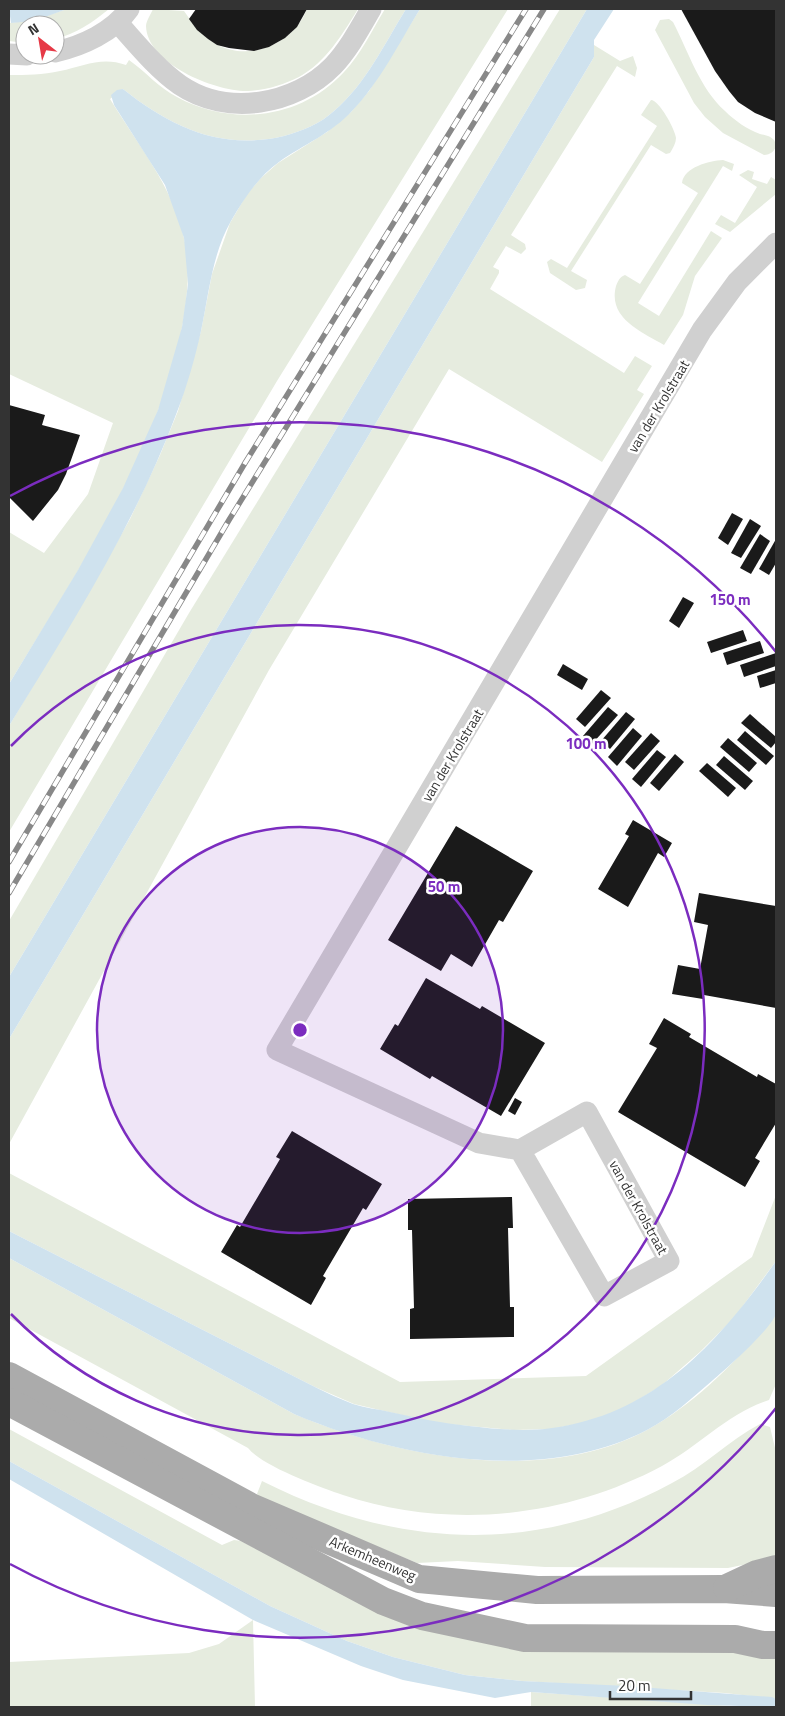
<svg xmlns="http://www.w3.org/2000/svg" width="785" height="1716" viewBox="0 0 785 1716" font-family="'Titillium Web',sans-serif">
  <style>
    .green { fill: #e6ecdf }
    .water { fill: #cfe2ee }
    .building { fill: #1a1a1a }
    .lines { fill: none; stroke-linecap: round; stroke-linejoin: round }
    .street { stroke: #d0d0d0; stroke-width: 21 }
    .primary { stroke: #ababab; stroke-width: 28 }
    .rail-casing { stroke: #888; stroke-width: 5.5 }
    .rail { stroke: #fff; stroke-width: 4; stroke-dasharray: 11; stroke-linecap: butt }
    .ring { fill: none; stroke: #7b2cbf; stroke-width: 2.5 }
    .labels { text-anchor: middle; dominant-baseline: central; stroke-width: 5; stroke-linejoin: round; paint-order: stroke }
    .street-label { font-size: 14px; fill: #333; stroke: #fff }
    .centre { fill: #7b2cbf; stroke: #fff; stroke-width: 2.5 }
    .ring-label { font-size: 15px; text-anchor: middle; font-weight: bold; fill: #7b2cbf; stroke: #fff; stroke-width: 5; stroke-linejoin: round; paint-order: stroke }
  </style>
  <rect width="100%" height="100%" fill="#fff"/>
  <g class="green">
    <path d="M67,9H109C93,22 76,34 55,39V25H25V43L9,41V23L34,20Z"/>
    <path d="M153,9L184,11C193,24 201,36 216,44C250,63 294,43 307,9H358C342,35 326,62 299,77C283,85 266,90 248,91C216,92 147,64 146,26C146,21 151,14 153,9Z"/>
    <path d="M385,9H406C385,43 365,85 334,111C320,124 302,131 284,136C221,151 171,127 123,89L110,99C138,145 172,185 184,238C190,262 188,286 185,310C166,441 77,572 9,684V532L44,553L88,494L113,423L9,374V75C26,75 43,75 60,71C84,66 102,56 126,65L129,60C146,72 159,88 177,97C232,127 301,119 344,72C361,54 372,30 385,9Z"/>
    <path d="M420,9H508L277,381L9,832V726L90,590L130,519L160,455L178,411L201,331L212,274L230,223L247,194L261,178L278,163L327,132L351,112L369,91Z"/>
    <path d="M560,9H587L9,977V921L189,613Z"/>
    <path d="M669,19L673,22C688,51 700,89 725,111C735,121 747,129 760,134C765,135 771,136 774,140C779,148 772,155 764,155L723,133L705,117L694,103L655,30L660,20Z"/>
    <path d="M594,45L620,61L633,56L637,68L635,77L617,66L511,235L525,244L526,249L521,254L506,246L493,267L499,270V273L490,289L624,373L635,356L652,366L637,390L644,394L602,462L449,369L269,670L9,1144V1039L594,57Z"/>
    <path d="M651,100C659,100 675,129 676,138C676,143 673,148 670,153L666,154L651,145L571,271L587,280L585,288L576,290L550,273L547,262L551,259L567,268L657,126L641,115Z"/>
    <path d="M723,160L734,164L732,171L723,166L638,303L659,316L711,231L722,238L695,276L683,315L664,345C644,333 611,320 615,291C616,284 619,277 625,275L640,284L698,193L682,183C684,167 709,161 723,160Z"/>
    <path d="M748,170L754,172L752,179L767,184L771,177L776,180V194L730,232L715,224L721,215L735,223L757,187L739,175Z"/>
    <path d="M9,1173L400,1382L586,1376L752,1257L776,1195V1261L734,1318L700,1352L661,1386L623,1409L587,1422L551,1429L513,1430L436,1423L354,1404L315,1387L9,1231Z"/>
    <path d="M9,1258L294,1414C397,1457 543,1486 647,1430C697,1403 740,1358 776,1314V1384L769,1400C728,1413 699,1446 662,1466C565,1518 448,1530 343,1495C320,1487 262,1466 248,1448L9,1318Z"/>
    <path d="M760,1424L770,1427L776,1452V1558L728,1568L545,1567L458,1561L417,1563L260,1498L257,1494L262,1481C397,1549 537,1556 672,1483C704,1467 729,1440 760,1424Z"/>
    <path d="M9,1429L222,1545L234,1540L241,1541L332,1588L395,1615L776,1653V1699L725,1693L522,1681L465,1675L393,1657L347,1641L270,1606L9,1461Z"/>
    <path d="M253,1620L255,1707H9V1662L189,1653L219,1644Z"/>
    <path d="M531,1692L746,1707H531Z"/>
  </g>
  <g class="water">
    <path d="M9,9H67L34,21L11,23Z"/>
    <path d="M406,9H420C399,43 380,82 352,111C332,133 303,145 279,162C258,177 244,199 231,221C212,254 209,294 201,331C195,358 187,386 177,412C136,523 71,625 9,726V684L78,570L123,488L158,410L182,327L188,284L184,238L165,185L114,105L111,95L117,90L123,89C171,127 221,151 284,136C302,131 320,124 334,111C365,85 385,43 406,9Z"/>
    <path d="M587,9H614L594,40V57L9,1039V977Z"/>
    <path d="M9,1231L315,1387C327,1393 340,1399 353,1404C365,1408 378,1409 390,1412C417,1418 442,1423 469,1426C496,1429 524,1432 552,1428C655,1414 719,1342 776,1261C776,1272 779,1307 776,1314C770,1330 727,1368 713,1380C692,1398 672,1417 647,1430C542,1485 398,1458 294,1414L9,1258Z"/>
    <path d="M9,1461L270,1606L347,1641L393,1657L465,1675L522,1681L627,1686L772,1697L776,1699V1707L707,1705L531,1692L495,1698L403,1680L361,1666L253,1620L9,1479Z"/>
  </g>
  <g class="building">
    <path d="M196,9H307L297,27L285,38L269,47L254,51L229,48L217,45L208,39L197,30L189,19Z"/>
    <path d="M681,9H776V122L755,113L738,102L729,91L715,71Z"/>
    <path d="M9,405L45,415L42,425L80,435L66,474L58,490L33,521L9,497Z"/>
    <path d="M732,513L743,519L728,545L718,538Z"/>
    <path d="M750,519L761,526L741,558L731,553Z"/>
    <path d="M760,534L770,541L751,574L740,568Z"/>
    <path d="M776,539V563L769,575L759,569Z"/>
    <path d="M683,597L694,603L679,628L669,621Z"/>
    <path d="M743,630L747,641L711,653L707,642Z"/>
    <path d="M760,641L764,653L727,665L723,653Z"/>
    <path d="M776,653V666L744,677L740,665Z"/>
    <path d="M563,664L588,679L582,690L557,675Z"/>
    <path d="M776,670V683L760,688L757,676Z"/>
    <path d="M601,690L611,698L585,727L576,719Z"/>
    <path d="M608,707L618,715L592,744L583,736Z"/>
    <path d="M626,712L635,719L610,749L601,741Z"/>
    <path d="M750,714L776,737V742L771,748L741,723Z"/>
    <path d="M633,728L642,736L617,766L608,757Z"/>
    <path d="M745,731L774,756L766,765L737,740Z"/>
    <path d="M651,733L660,741L634,770L625,762Z"/>
    <path d="M728,738L757,763L749,772L720,747Z"/>
    <path d="M657,750L666,757L641,787L632,779Z"/>
    <path d="M675,754L684,762L659,791L650,783Z"/>
    <path d="M724,756L753,781L745,790L716,765Z"/>
    <path d="M707,763L736,788L728,797L699,771Z"/>
    <path d="M633,820L672,843L664,857L658,853L628,907L598,889L629,836L625,834Z"/>
    <path d="M456,826L533,871L503,922L499,920L472,967L451,954L441,971L388,940Z"/>
    <path d="M699,893L776,906V1008L704,995L703,999L672,994L678,965L700,969L708,925L694,922Z"/>
    <path d="M426,978L480,1009L482,1006L545,1043L501,1116L432,1076L430,1079L380,1049L395,1024L398,1026Z"/>
    <path d="M664,1018L691,1034L689,1037L757,1077L758,1074L776,1084V1123L755,1158L760,1161L745,1187L618,1112L657,1048L649,1044Z"/>
    <path d="M515,1098L522,1102L515,1115L508,1111Z"/>
    <path d="M292,1131L382,1184L366,1210L363,1208L323,1276L326,1278L311,1305L221,1252L237,1225L240,1227L280,1159L276,1157Z"/>
    <path d="M512,1197L513,1228H508L510,1307H514V1337L410,1339V1309L414,1308L412,1230H408V1199Z"/>
  </g>
  <g class="lines">
    <g class="street">
      <path d="M118,23C137,44 156,68 180,85C227,117 295,105 333,66C349,49 360,28 371,9"/>
      <path d="M55,52C82,46 113,32 129,9"/>
      <path d="M9,54L27,55"/>
      <path d="M520,1150L604,1296L669,1261L587,1112L520,1150L479,1143L277,1050L702,330L737,282L776,243"/>
    </g>
    <g class="primary">
      <path d="M9,1376L251,1507L419,1579L537,1590L724,1589L776,1593"/>
      <path d="M9,1402L383,1601L422,1616L525,1638L735,1639L763,1645H776"/>
      <path d="M727,1588L757,1574L776,1569"/>
    </g>
    <defs>
      <g id="rail">
        <path d="M9,862L245,463L526,9"/>
        <path d="M9,893L229,520L544,9"/>
      </g>
    </defs>
    <use href="#rail" class="rail-casing"/>
    <use href="#rail" class="rail"/>
  </g>
  <circle cx="300" cy="1030" r="203" fill="#7b2cbf" fill-opacity=".12"/>
  <g class="ring">
    <circle cx="300" cy="1030" r="203"/>
    <path d="M11 746A405 405 0 1 1 11 1314"/>
    <path d="M776 1408A608 608 0 0 1 10 1564M10 496A608 608 0 0 1 776 652"/>
  </g>
  <g class="labels">
    <g class="street-label">
      <text transform="translate(658 406) rotate(-59)">van der Krolstraat</text>
      <text transform="translate(452 755) rotate(-59)">van der Krolstraat</text>
      <text transform="translate(639 1207) rotate(61)">van der Krolstraat</text>
      <text transform="translate(373 1558) rotate(23)">Arkemheenweg</text>
    </g>
  </g>
  <circle cx="300" cy="1030" r="8" class="centre"/>
  <g class="ring-label">
    <text x="730" y="605">150 m</text>
    <text x="586" y="749">100 m</text>
    <text x="444" y="892">50 m</text>
  </g>
  <rect width="785" height="1716" fill="none" stroke="#333333" stroke-width="20"/>
  <g transform="translate(40 40) rotate(329)"><circle r="24" fill="#ffffff" stroke="#adadad"/>
  <path d="M0-4L9 19L0 12L-9 19Z" fill="#e63946"/>
  <text y="-8" font-size="14" font-weight="bold" text-anchor="middle" fill="#333333">N</text>
  </g>
  <path d="M610 1691v8h81v-8" fill="none" stroke="#333333" stroke-width="2.5"/>
  <text x="618" y="1691" font-size="15" fill="#333333" stroke="#ffffff" stroke-width="4" paint-order="stroke">20 m</text>
</svg>
